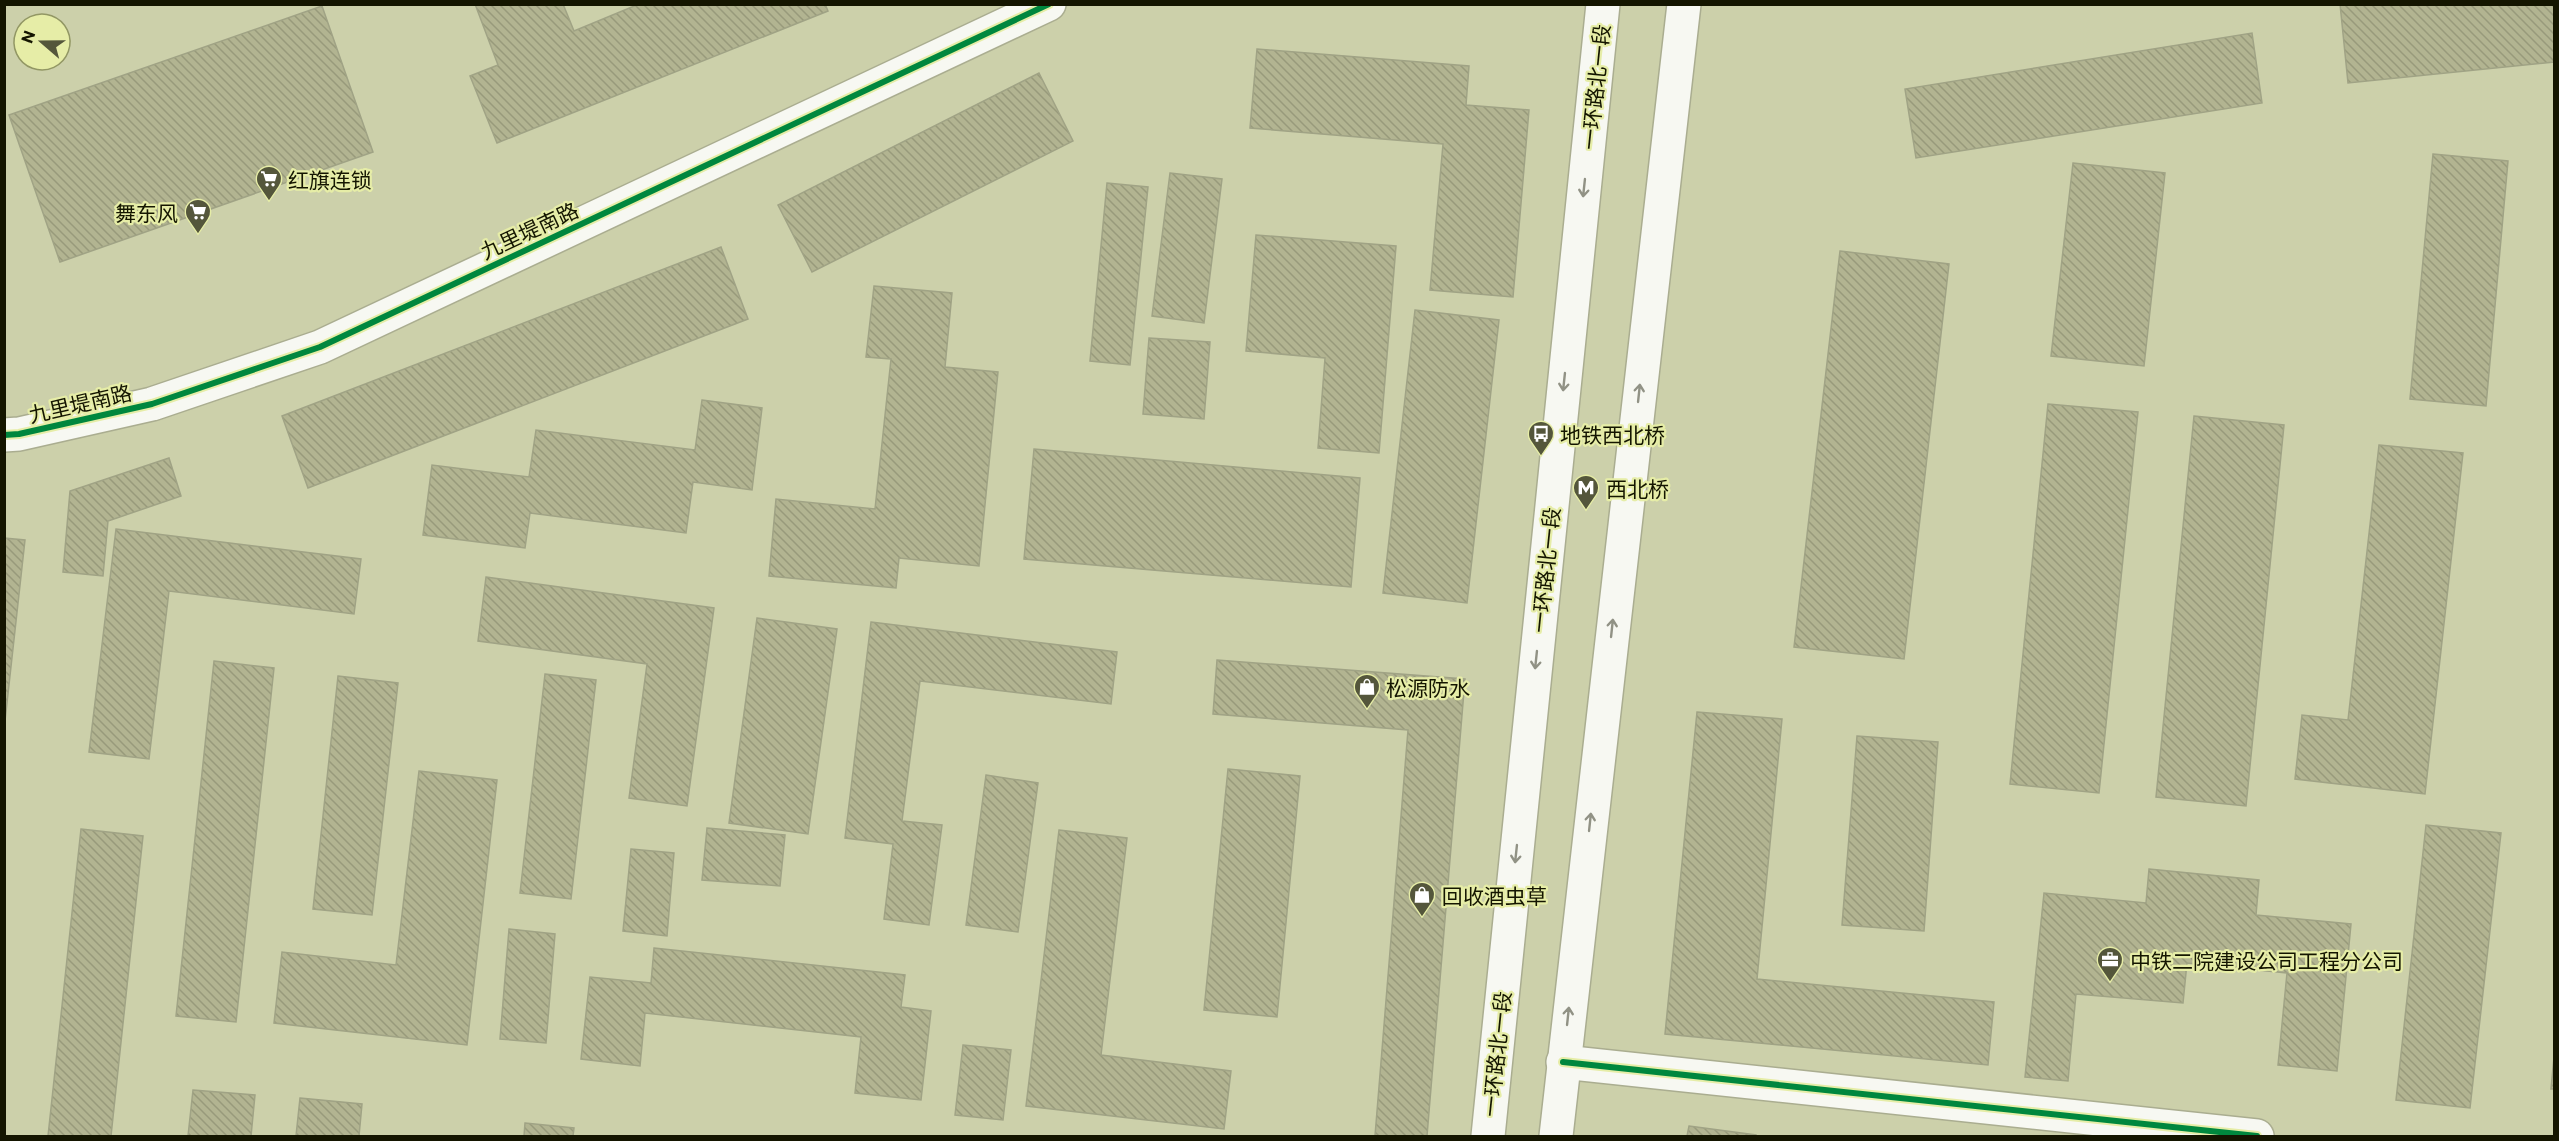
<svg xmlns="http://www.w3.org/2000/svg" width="2559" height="1141" viewBox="0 0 2559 1141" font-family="Commissioner,'Noto Sans SC',sans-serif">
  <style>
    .building { fill: url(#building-back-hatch); stroke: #a0a385; stroke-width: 1.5 }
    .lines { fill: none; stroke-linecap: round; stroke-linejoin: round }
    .minor-casing { stroke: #aaad90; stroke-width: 36 }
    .tertiary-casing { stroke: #aaad90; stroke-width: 36 }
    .primary-casing { stroke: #aaad90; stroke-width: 36 }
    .minor { stroke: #f7f8f2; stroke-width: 33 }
    .tertiary { stroke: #f7f8f2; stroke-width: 33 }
    .primary { stroke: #f7f8f2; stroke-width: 33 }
    .cycleway-casing { stroke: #e6eda7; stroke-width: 10 }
    .cycleway { stroke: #00873e; stroke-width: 6 }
    .oneway { stroke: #919285 }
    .labels { text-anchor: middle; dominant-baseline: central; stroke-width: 4.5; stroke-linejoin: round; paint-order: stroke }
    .street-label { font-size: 21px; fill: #141500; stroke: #e6eda7 }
    .poi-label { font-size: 21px; fill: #141500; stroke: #e6eda7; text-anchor: start }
  </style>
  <defs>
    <pattern id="building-back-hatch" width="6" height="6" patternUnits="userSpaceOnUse" patternTransform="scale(1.5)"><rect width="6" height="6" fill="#b2b491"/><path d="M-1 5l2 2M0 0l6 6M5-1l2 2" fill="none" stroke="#989a7b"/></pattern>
  </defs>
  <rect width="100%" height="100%" fill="#ccd0aa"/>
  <g class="building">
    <path d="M475,4H563L574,31L639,4H825L828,11L497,143L470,76L498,65Z"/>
    <path d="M2340,4H2554V62L2348,83Z"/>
    <path d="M322,6L373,152L60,262L9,115Z"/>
    <path d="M2252,33L2262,103L1916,158L1905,89Z"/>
    <path d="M1257,49L1469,66L1466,105L1529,110L1513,297L1430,290L1443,144L1250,128Z"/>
    <path d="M1039,73L1073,141L812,272L778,205Z"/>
    <path d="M2433,154L2508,161L2486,406L2410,399Z"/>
    <path d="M2073,163L2165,173L2144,366L2051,356Z"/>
    <path d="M1170,173L1222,179L1204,323L1152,316Z"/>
    <path d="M1107,183L1148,187L1130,365L1090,361Z"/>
    <path d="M1256,235L1396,246L1379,453L1318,448L1325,358L1246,351Z"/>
    <path d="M721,247L748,319L308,488L282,416Z"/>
    <path d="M1840,251L1949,264L1904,659L1794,647Z"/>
    <path d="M874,286L952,293L945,367L998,372L979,566L899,558L896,588L769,576L776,499L875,509L891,359L866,357Z"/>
    <path d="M1415,310L1499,320L1467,603L1383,593Z"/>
    <path d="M1149,338L1210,342L1204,419L1143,414Z"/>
    <path d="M702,400L762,408L752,490L693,482L686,533L530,513L525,548L423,535L432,465L529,477L536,430L695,450Z"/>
    <path d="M2048,404L2138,412L2099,793L2010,784Z"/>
    <path d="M2194,416L2284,425L2246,806L2156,797Z"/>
    <path d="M2379,445L2463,453L2425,794L2295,779L2302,715L2348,720Z"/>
    <path d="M1034,449L1360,478L1351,587L1024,559Z"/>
    <path d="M169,458L181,496L108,521L103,576L63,572L70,491Z"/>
    <path d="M116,529L361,559L354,614L169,591L149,759L89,752Z"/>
    <path d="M4,538L25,540L4,730Z"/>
    <path d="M486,577L714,608L687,806L629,798L647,664L478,641Z"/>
    <path d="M757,618L837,629L808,834L729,823Z"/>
    <path d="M871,622L1117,652L1111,704L920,681L902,821L942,825L929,925L884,919L893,844L845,838Z"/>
    <path d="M1217,660L1465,679L1427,1136H1375L1408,730L1213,714Z"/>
    <path d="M214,661L274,668L236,1022L176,1016Z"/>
    <path d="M545,674L596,680L571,899L520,893Z"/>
    <path d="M338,676L398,683L372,915L313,909Z"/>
    <path d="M1697,712L1782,719L1757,979L1994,1002L1988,1065L1665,1034Z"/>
    <path d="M1857,736L1938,742L1924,931L1842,925Z"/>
    <path d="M1228,769L1300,776L1277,1017L1204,1010Z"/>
    <path d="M419,771L497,780L467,1045L274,1023L282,952L396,965Z"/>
    <path d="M986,775L1038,783L1018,932L966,925Z"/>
    <path d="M2426,825L2501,833L2470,1108L2396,1100Z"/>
    <path d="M707,828L785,835L780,886L702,880Z"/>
    <path d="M81,829L143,836L111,1136H48Z"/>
    <path d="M1059,830L1127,838L1101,1055L1231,1071L1224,1129L1026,1106Z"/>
    <path d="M631,849L674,853L667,936L623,931Z"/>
    <path d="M2149,869L2259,880L2256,915L2351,924L2337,1071L2278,1065L2287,973L2187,963L2183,1003L2076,994L2068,1081L2025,1077L2044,893L2146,903Z"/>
    <path d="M509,929L555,934L546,1043L500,1039Z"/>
    <path d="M654,948L905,975L901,1007L931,1011L921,1100L855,1093L861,1037L645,1013L640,1066L581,1059L590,977L651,983Z"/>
    <path d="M963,1045L1011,1050L1003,1120L955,1115Z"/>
    <path d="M2554,1057V1089H2551Z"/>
    <path d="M193,1090L255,1095L251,1136H188Z"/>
    <path d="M300,1098L362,1104L359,1136H296Z"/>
    <path d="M525,1123L574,1128L573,1136H524Z"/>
    <path d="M1689,1126L1756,1135V1136H1687Z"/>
  </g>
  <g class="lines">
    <defs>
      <path id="minor" d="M1563,1062L2257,1136"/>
      <path id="tertiary" d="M4,435L19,434L152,404L320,347L1049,4"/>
      <g id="primary">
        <path d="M1488,1136L1603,4"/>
        <path d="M1556,1136L1684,4"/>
      </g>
    </defs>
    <use href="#minor" class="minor-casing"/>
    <use href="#tertiary" class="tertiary-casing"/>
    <use href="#primary" class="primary-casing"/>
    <use href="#minor" class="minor"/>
    <use href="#tertiary" class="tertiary"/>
    <use href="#primary" class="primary"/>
    <defs>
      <g id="cycleway">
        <path d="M4,435L19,434L152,404L320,347L1049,4"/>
        <path d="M1563,1062L2257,1136"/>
      </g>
    </defs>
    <use href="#cycleway" class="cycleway-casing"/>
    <use href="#cycleway" class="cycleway"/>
  </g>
  <defs><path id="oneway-shaft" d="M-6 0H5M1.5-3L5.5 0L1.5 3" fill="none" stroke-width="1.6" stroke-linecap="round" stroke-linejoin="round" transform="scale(1.5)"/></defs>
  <g class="oneway">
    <use href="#oneway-shaft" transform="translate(1584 188) rotate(96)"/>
    <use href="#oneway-shaft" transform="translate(1564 382) rotate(96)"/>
    <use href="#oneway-shaft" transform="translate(1639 393) rotate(-84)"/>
    <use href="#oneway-shaft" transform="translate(1612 628) rotate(-84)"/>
    <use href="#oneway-shaft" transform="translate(1536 660) rotate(96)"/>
    <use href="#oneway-shaft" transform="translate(1590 822) rotate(-84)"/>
    <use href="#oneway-shaft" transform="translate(1516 854) rotate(96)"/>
    <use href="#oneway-shaft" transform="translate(1568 1016) rotate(-84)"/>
  </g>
  <defs>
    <symbol id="supermarket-pin" viewBox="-11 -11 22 30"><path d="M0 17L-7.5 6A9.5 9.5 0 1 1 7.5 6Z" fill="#54563b" stroke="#e6eda7"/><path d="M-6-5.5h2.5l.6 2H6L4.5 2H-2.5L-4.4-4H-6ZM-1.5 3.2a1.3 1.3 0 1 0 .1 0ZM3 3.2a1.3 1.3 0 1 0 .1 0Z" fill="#fff"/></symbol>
    <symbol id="bus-pin" viewBox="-11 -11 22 30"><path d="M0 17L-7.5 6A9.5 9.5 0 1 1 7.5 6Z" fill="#54563b" stroke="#e6eda7"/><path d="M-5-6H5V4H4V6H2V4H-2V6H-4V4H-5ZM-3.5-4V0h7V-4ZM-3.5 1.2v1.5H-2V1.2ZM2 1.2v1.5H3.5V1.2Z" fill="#fff"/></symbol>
    <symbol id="metro-pin" viewBox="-11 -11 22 30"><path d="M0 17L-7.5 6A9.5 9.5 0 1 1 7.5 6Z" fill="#54563b" stroke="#e6eda7"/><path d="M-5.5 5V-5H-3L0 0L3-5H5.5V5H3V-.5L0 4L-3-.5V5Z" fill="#fff"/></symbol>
    <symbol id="shop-pin" viewBox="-11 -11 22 30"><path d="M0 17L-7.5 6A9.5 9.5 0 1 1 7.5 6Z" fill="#54563b" stroke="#e6eda7"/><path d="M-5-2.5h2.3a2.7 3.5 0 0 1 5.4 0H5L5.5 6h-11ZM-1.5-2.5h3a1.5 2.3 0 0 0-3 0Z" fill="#fff"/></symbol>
    <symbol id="office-pin" viewBox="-11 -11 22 30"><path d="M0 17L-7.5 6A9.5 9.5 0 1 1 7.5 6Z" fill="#54563b" stroke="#e6eda7"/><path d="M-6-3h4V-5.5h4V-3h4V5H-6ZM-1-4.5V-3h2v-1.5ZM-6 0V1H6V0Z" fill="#fff"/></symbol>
  </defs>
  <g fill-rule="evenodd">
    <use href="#supermarket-pin" x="254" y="164" width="30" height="40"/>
    <use href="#supermarket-pin" x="183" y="197" width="30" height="40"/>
    <use href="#bus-pin" x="1526" y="419" width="30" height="40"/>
    <use href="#metro-pin" x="1571" y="473" width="30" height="40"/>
    <use href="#shop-pin" x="1352" y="672" width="30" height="40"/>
    <use href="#shop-pin" x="1407" y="880" width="30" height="40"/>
    <use href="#office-pin" x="2095" y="945" width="30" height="40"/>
  </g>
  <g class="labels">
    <g class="street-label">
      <text transform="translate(1595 87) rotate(-84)">一环路北一段</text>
      <text transform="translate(529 230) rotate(-25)">九里堤南路</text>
      <text transform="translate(80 403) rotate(-13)">九里堤南路</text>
      <text transform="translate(1545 570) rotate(-84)">一环路北一段</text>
      <text transform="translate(1496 1054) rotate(-84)">一环路北一段</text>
    </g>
    <g class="poi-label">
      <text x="288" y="179">红旗连锁</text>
      <text x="178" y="212" text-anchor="end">舞东风</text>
      <text x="1560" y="434">地铁西北桥</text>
      <text x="1606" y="488">西北桥</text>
      <text x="1386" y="687">松源防水</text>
      <text x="1442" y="895">回收酒虫草</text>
      <text x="2130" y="960">中铁二院建设公司工程分公司</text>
    </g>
  </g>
  <rect width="2559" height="1141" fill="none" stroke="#141500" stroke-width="12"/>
  <g transform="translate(42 42) rotate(290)"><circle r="28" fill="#e6eda7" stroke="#929764" stroke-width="1.5"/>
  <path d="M0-4.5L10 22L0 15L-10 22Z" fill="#54563b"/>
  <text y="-9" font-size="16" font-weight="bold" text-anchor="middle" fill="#141500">N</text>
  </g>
</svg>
